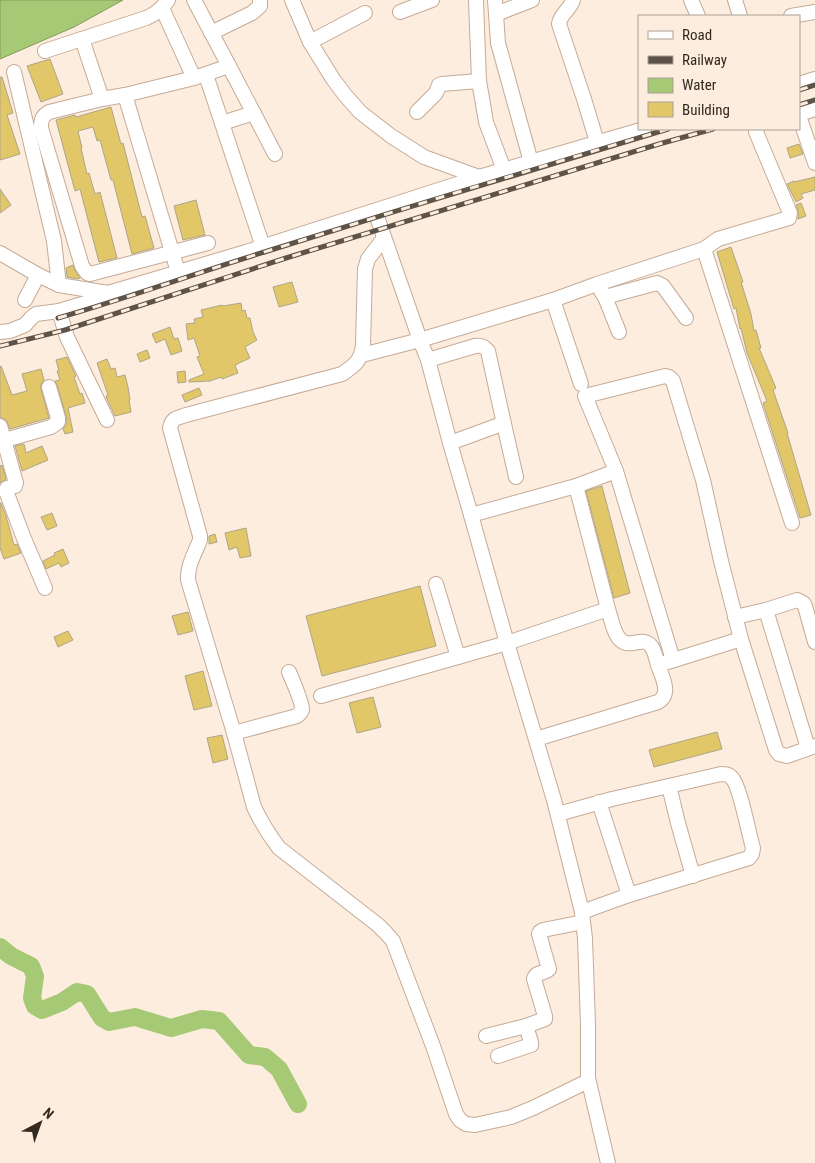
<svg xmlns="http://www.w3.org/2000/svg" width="815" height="1163" viewBox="0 0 815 1163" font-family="'Roboto Condensed',sans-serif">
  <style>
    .water { fill: #a5c974; stroke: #83995b }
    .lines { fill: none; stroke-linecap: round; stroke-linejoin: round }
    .river { stroke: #a5c974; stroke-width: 18 }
    .building { fill: #e1c768; stroke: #aea588 }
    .minor-casing { stroke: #c5ab96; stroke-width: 16 }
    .minor { stroke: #fff; stroke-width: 14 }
    .rail-casing { stroke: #5e5349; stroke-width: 5 }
    .rail { stroke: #fdeddf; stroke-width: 3; stroke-dasharray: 9; stroke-linecap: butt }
  </style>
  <rect width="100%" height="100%" fill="#fdeddf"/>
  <path class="water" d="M0,0H123L74,27L0,59Z"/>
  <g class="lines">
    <path class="river" d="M0,947L11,956L31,966L35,976L32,998L35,1006L42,1010L62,1002L77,992L87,994L102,1018L109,1022L135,1017L171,1028L202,1019L219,1021L249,1055L265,1057L279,1069L298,1104"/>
  </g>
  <g class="building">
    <path d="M50,59L63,94L41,102L27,66Z"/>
    <path d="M0,77H2L13,113L7,115L20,154L0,160Z"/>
    <path d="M111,107L121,144L123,143L142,217L145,216L154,248L132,254L113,180H111L100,140L97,141L93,127L78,131L82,148H81L87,174L89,173L95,194L100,192L117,258L99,262L80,189L75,191L56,120L75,115L76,117Z"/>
    <path d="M799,144L803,154L790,158L787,148Z"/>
    <path d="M815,177V190L801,194L803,198L796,202L787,184L794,181V182Z"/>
    <path d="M0,189L11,205L0,213Z"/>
    <path d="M196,200L205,235L183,240L174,206Z"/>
    <path d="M801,203L806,216L798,219V210L796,205Z"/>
    <path d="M731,247L743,282H741L751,314L754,331L756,330L761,348H759L776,388L773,390L788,433H787L811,515L800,518L763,403L767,401L747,353L741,328L740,329L736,308L734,309L717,252Z"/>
    <path d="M73,265L75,271L80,278L78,279L67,277L66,268Z"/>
    <path d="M292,282L298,302L279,307L273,287Z"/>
    <path d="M241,303L242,311L245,310L247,318H250L253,332L257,340L245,347L250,358L235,365L238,373L222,379L221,377L210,381L189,382V380L204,374L197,357L200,356L194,338L188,340L186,324L195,323L194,319L203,317L201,310L222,305L223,306Z"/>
    <path d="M170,327L174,339L178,338L182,351L171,355L165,339L156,343L152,334Z"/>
    <path d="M147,350L150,358L140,362L137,354Z"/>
    <path d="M67,357L76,376L74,377L80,394L82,393L85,403L68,408L73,432L65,434L63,429L67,422L66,416L57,385L55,381L60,380L57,371H59L56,360Z"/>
    <path d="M107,359L111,369L115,368L117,377L125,375L128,387L130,400H129L131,412L115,416L107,399L106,396L108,395L97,363Z"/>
    <path d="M1,366L12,395L27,391L22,374L41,369L44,380L41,384V389L49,418L10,429L6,420L0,417V367Z"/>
    <path d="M185,371L186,382L178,383L177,372Z"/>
    <path d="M199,388L202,395L185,402L182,395Z"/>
    <path d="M24,444L26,453L42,446L48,460L22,471L15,446Z"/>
    <path d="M2,465L6,479L0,483V466Z"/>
    <path d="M602,486L630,593L614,598L586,491Z"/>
    <path d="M0,503H1L6,516L14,545L17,544L21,553L4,559L0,548Z"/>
    <path d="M52,513L57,526L47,530L41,517Z"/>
    <path d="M246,528L251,556L240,558L237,547L229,550L225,533Z"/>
    <path d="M215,534L217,542L209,544V536Z"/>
    <path d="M63,549L69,563L61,567L59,563L46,569L43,561L55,555L54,553Z"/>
    <path d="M420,586L436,646L322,676L306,616Z"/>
    <path d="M188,612L193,631L178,635L172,616Z"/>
    <path d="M68,631L73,640L58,647L54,637Z"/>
    <path d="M203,671L212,706L194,710L185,676Z"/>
    <path d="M373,697L381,727L357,733L349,703Z"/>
    <path d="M717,732L722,749L654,767L649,750Z"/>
    <path d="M222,735L228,759L213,763L207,738Z"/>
  </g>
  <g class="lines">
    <defs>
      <g id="minor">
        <path d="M194,0L229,66L194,78L125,95L102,99L49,112C42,116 41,120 41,128L82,266L87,273L90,274L208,243"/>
        <path d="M292,0L310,42L333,79L345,95L360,112L391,136L424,157L479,177"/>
        <path d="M476,0L479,81L482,98L486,122L504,170"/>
        <path d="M495,0L498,43L531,162"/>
        <path d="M573,0C570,10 560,14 559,24L584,99L597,142"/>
        <path d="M691,0L698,16"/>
        <path d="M735,0L740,16"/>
        <path d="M162,8L194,78"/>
        <path d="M400,12L432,0"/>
        <path d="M496,14L532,0"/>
        <path d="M791,16L815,12"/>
        <path d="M211,33L252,13L260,6V0"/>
        <path d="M82,39L102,99"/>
        <path d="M310,42L365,13"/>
        <path d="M45,51L146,18C156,14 162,9 168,0"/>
        <path d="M229,66L275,154"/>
        <path d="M14,72L54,241L59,285"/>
        <path d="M206,75L263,247"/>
        <path d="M799,84L815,79"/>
        <path d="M125,95L178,272"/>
        <path d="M417,112L436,93L439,85L442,84L479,81"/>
        <path d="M799,114L815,109"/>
        <path d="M799,116L815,163"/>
        <path d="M222,123L254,113"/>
        <path d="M375,211L420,340L553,300L597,284L704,249L718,239L789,218L790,213L756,132L757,129"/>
        <path d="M384,238L368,259L365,269L363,345C361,361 355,365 342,374L186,415C177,418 172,418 170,428L200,536V540C195,553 187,566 188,580L234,733L254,807C261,822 269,835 279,848L378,925L386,933L393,941L433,1046L456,1114L460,1120L466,1124L475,1125L511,1117L533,1108L582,1084"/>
        <path d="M704,249L792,523"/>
        <path d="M0,253L38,275L59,285L108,293"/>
        <path d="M601,291L605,297L619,332"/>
        <path d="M605,297L657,283L663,286L686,318"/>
        <path d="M25,300L38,275"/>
        <path d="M553,300L581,384"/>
        <path d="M59,311L67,337L107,420"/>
        <path d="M0,332L10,331L25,325L31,318L36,314L59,311L89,302L108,293L246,252L479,177L644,129"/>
        <path d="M362,355L420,340L428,360L450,443L471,515L507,643L554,800L582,912L583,922L543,930L540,932L539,934L549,969C545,974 536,971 534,979L545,1016V1019L526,1026L486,1036"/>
        <path d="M428,360L475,346C481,345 484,346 488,351L504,424"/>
        <path d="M0,426L16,483L15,486L7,488L6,491L23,536L45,588"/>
        <path d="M5,440L51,427L58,422V418L49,387"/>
        <path d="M450,443L499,425L504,424L516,477"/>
        <path d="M576,486L616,471"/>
        <path d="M436,584L458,657"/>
        <path d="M608,609C611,618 614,636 622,641C630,648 643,636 651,646C655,651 656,659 658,665"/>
        <path d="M766,610L808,748"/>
        <path d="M735,617L766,610L797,600L803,603L805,606L815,642"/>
        <path d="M673,660L616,471L585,396L665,376L669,377L673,381L703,480L721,561L741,639L776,750L779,754L787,756L815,746"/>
        <path d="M321,696L507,643L608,609L576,486L471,515"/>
        <path d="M234,733L297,716C299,714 301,713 302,710C303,704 292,679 289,672"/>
        <path d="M536,739L658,702C672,694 662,677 658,665L741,639"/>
        <path d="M669,786L678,823L693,876"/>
        <path d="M599,802L629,895"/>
        <path d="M558,814L612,799L721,774C725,774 729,774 732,778C740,786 749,835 753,848L752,854L749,858L629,895L582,912"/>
        <path d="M583,922L585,938L588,1025V1078L608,1163"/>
        <path d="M498,1056L531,1045V1042L526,1026"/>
      </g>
    </defs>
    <use href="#minor" class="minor-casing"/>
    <use href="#minor" class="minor"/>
    <defs>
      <g id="rail">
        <path d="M799,90L815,85"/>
        <path d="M799,105L815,100"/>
        <path d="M58,318C131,297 202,271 274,249C405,208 536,168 668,129"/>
        <path d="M0,346L65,330L286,258L659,144L713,129"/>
      </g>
    </defs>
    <use href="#rail" class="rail-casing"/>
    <use href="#rail" class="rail"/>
  </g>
  <rect x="638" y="15" width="162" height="115" fill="#fdeddf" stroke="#ac9f93"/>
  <rect x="648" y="31" width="25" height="8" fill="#ffffff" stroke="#ac9f93"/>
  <text x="682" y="40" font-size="15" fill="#332920">Road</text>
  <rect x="648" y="56" width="25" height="8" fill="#5e5349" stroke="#ac9f93"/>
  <text x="682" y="65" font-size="15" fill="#332920">Railway</text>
  <rect x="648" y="78" width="25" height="15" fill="#a5c974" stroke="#ac9f93"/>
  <text x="682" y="90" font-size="15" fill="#332920">Water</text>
  <rect x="648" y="102" width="25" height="15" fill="#e1c768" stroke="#ac9f93"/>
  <text x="682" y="115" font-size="15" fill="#332920">Building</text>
  <g transform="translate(40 1123) rotate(41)" stroke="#fdeddf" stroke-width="4" paint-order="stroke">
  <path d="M0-4L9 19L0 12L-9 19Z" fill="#332920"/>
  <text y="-8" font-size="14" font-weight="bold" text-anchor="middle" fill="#332920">N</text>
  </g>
</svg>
